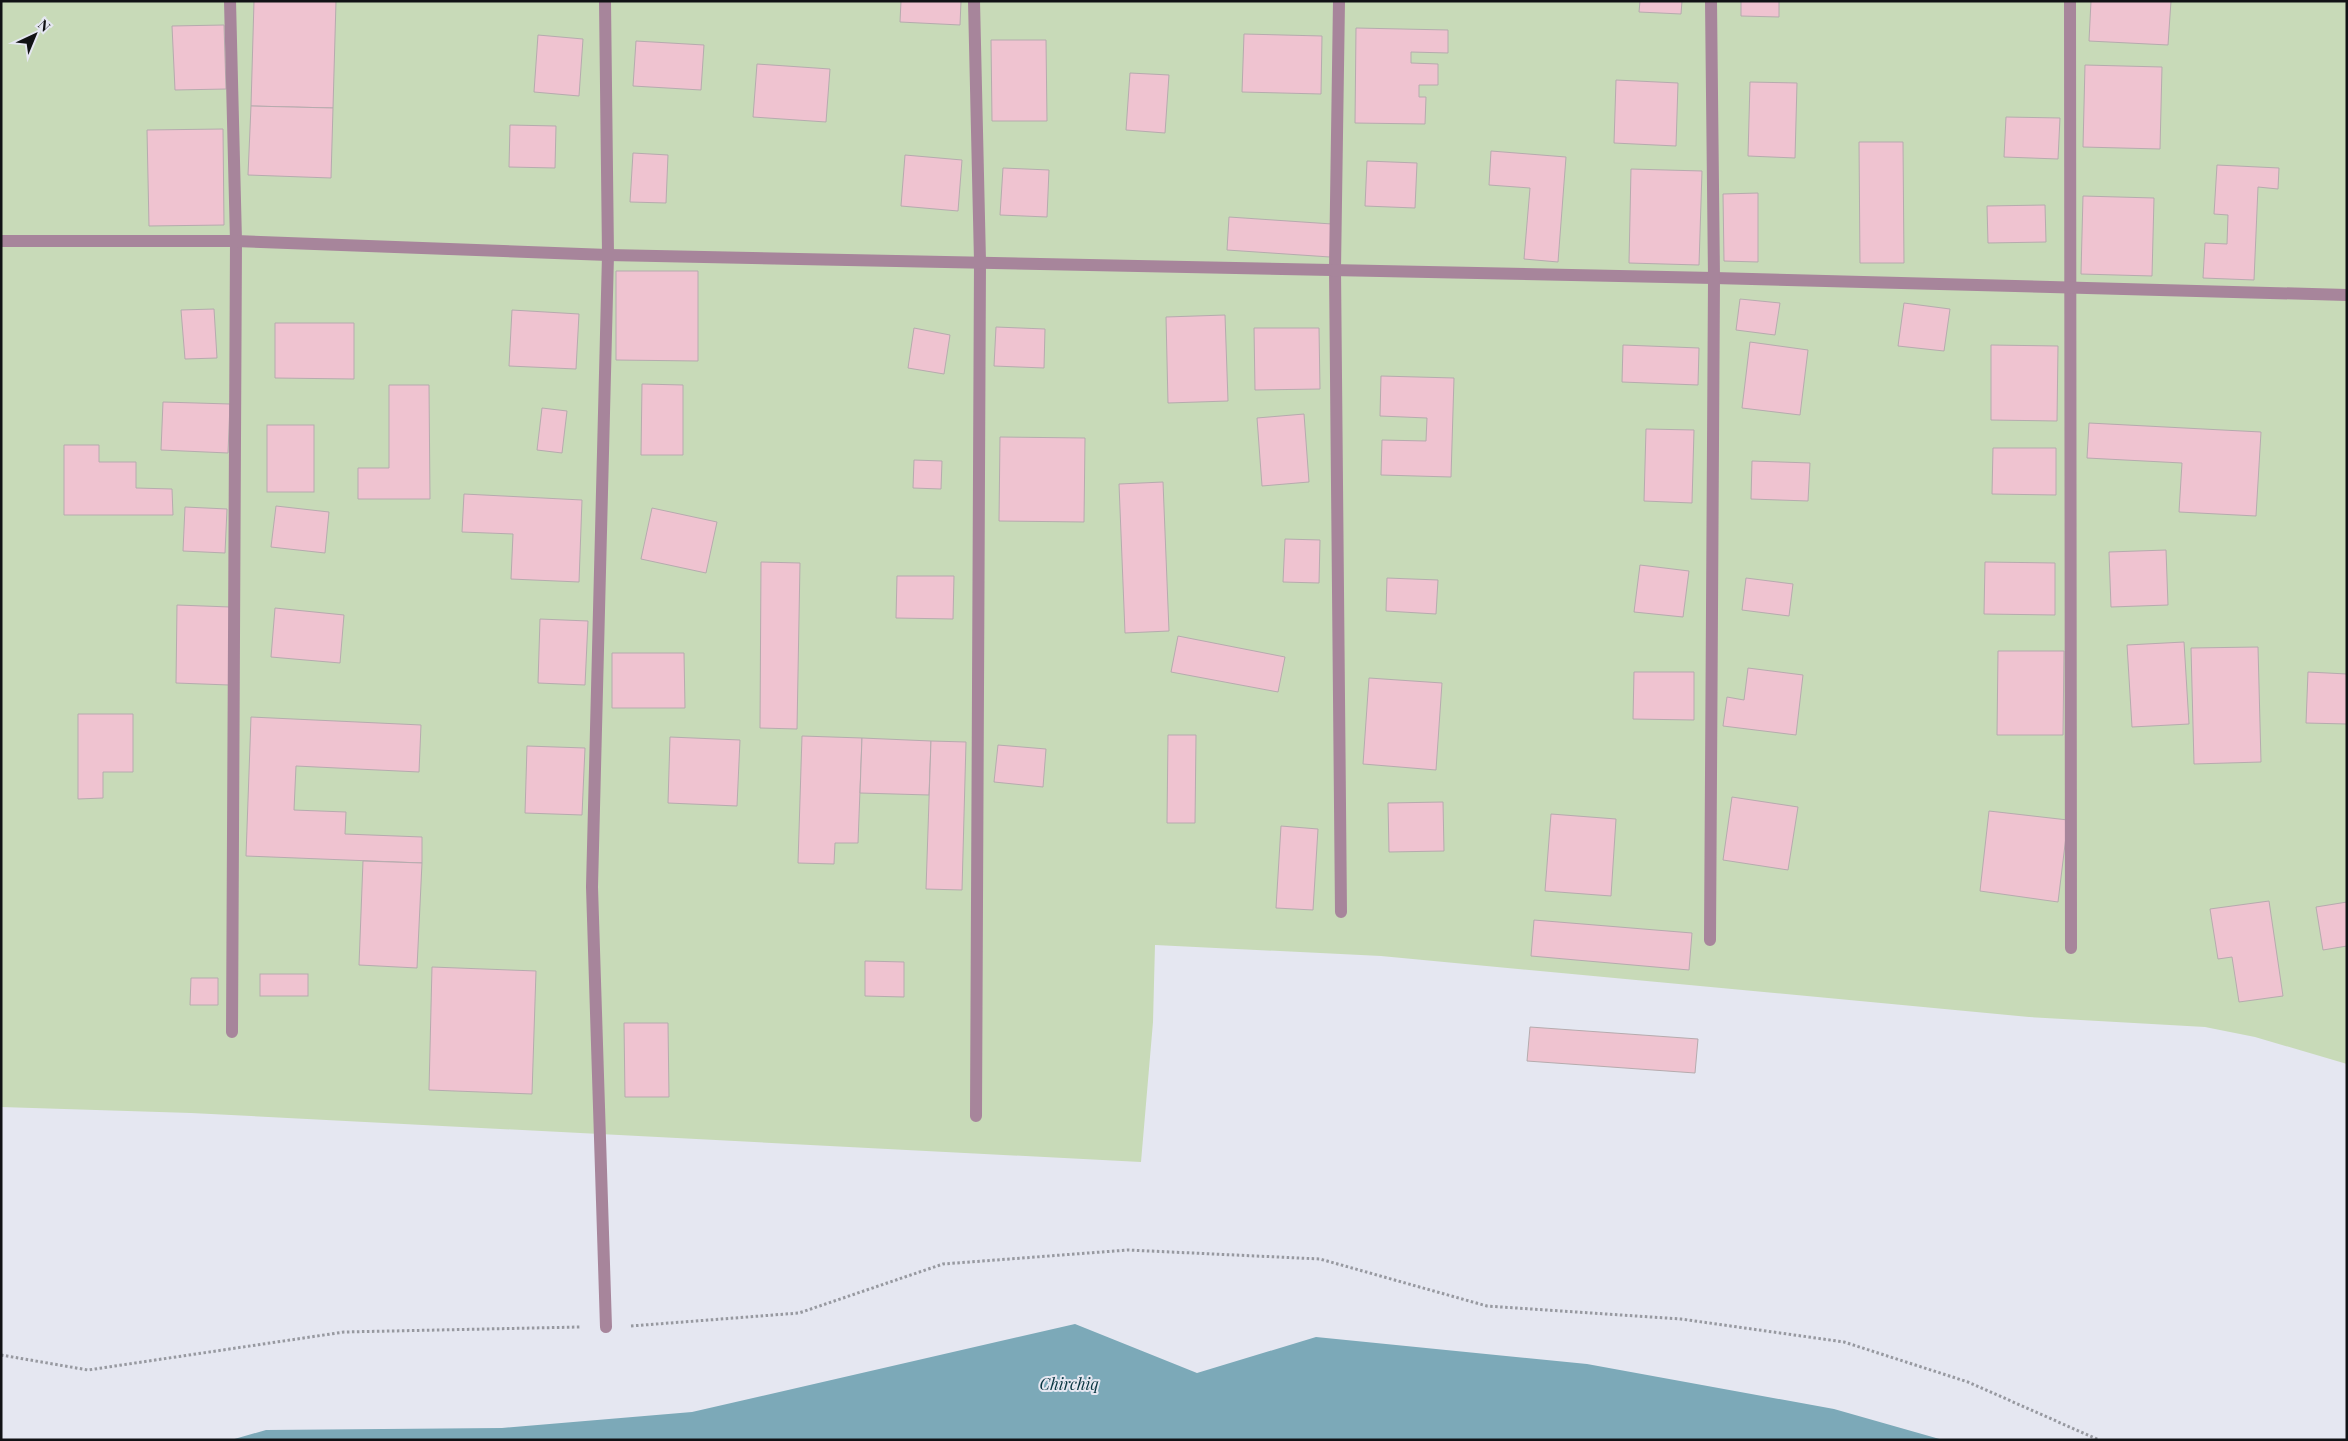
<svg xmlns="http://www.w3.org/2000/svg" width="2348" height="1441" viewBox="0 0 2348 1441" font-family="'Playfair Display',serif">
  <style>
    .green { fill: #c8dab8 }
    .water { fill: #7ca9b8 }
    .building { fill: #efc3d0; stroke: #b6abae }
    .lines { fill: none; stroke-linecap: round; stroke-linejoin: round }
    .path { stroke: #9799a0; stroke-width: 3; stroke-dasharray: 2.5 2.5; stroke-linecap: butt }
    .minor { stroke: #a7859b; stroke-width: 12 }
    .labels { text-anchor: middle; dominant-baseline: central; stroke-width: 4; stroke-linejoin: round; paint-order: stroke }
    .water-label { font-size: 16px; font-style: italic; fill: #083440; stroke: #e5e7f1 }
  </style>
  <rect width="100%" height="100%" fill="#e5e7f1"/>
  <path class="green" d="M1,1H2347V1064L2255,1037L2205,1027L2029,1017L1381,956L1155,945L1153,1022L1141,1162L191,1113L1,1107Z"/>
  <path class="water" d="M1075,1324L1197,1373L1316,1337L1587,1364L1834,1409L1943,1440H231L266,1430L502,1428L692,1412Z"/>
  <g class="building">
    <path d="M254,1H336L333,108L251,106Z"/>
    <path d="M901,1H961L960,25L900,22Z"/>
    <path d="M1640,1H1682L1681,14L1639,12Z"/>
    <path d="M1741,1H1779V17L1741,16Z"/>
    <path d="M2091,1H2171L2168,45L2089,41Z"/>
    <path d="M224,25L226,89L175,90L172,26Z"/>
    <path d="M1356,28L1448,30V53L1411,52V63L1438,64V85H1419V97H1426L1425,124L1355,123Z"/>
    <path d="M1244,34L1322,36L1321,94L1242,92Z"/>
    <path d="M538,35L583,39L579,96L534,92Z"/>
    <path d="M991,40H1046L1047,121H992Z"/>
    <path d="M636,41L704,45L701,90L633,86Z"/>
    <path d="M757,64L830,69L826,122L753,117Z"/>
    <path d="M2085,65L2162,67L2160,149L2083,147Z"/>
    <path d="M1130,73L1169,75L1165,133L1126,130Z"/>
    <path d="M1616,80L1678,83L1676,146L1614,143Z"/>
    <path d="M1750,82L1797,83L1795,158L1748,156Z"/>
    <path d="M251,106L333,108L331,178L248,175Z"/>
    <path d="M2006,117L2060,118L2058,159L2004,157Z"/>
    <path d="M510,125L556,126L555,168L509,167Z"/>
    <path d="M223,129L224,225L149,226L147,130Z"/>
    <path d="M1859,142H1903L1904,263H1860Z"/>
    <path d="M1491,151L1566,157L1558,262L1524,259L1530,188L1489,185Z"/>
    <path d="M633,153L668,155L666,203L630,202Z"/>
    <path d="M905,155L962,160L958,211L901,206Z"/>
    <path d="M1367,161L1417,163L1415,208L1365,206Z"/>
    <path d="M2217,165L2279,168L2278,189L2258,187L2254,280L2203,278L2205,243L2227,244L2228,215L2214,214Z"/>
    <path d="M1003,168L1049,170L1047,217L1000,215Z"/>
    <path d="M1631,169L1702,171L1699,265L1629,263Z"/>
    <path d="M1758,193V262L1724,261L1723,194Z"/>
    <path d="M2083,196L2154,198L2152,276L2081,274Z"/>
    <path d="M2045,205L2046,242L1988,243L1987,206Z"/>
    <path d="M1229,217L1332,224L1330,257L1227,250Z"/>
    <path d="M616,271H698V361L616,360Z"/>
    <path d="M1740,299L1780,303L1775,335L1736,330Z"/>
    <path d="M1904,303L1950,309L1944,351L1898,346Z"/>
    <path d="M214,309L217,358L185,359L181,310Z"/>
    <path d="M512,310L579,314L576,369L509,366Z"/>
    <path d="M1225,315L1228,401L1168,403L1166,317Z"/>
    <path d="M275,323H354V379L275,378Z"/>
    <path d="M996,327L1045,329L1044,368L994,366Z"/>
    <path d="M914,328L950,335L944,374L908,368Z"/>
    <path d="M1254,328H1319L1320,389L1255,390Z"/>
    <path d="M1750,342L1808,350L1800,415L1742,408Z"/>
    <path d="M1623,345L1699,348L1698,385L1622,382Z"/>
    <path d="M1991,345L2058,346L2057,421L1991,420Z"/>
    <path d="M1381,376L1454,378L1451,477L1381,475L1382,440L1426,441L1427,418L1380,416Z"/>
    <path d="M642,384L683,385V455H641Z"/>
    <path d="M389,385H429L430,499H358V468H389Z"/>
    <path d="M163,402L230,404L228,453L161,450Z"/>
    <path d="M542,408L567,411L562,453L537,450Z"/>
    <path d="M1304,414L1309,482L1262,486L1257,418Z"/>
    <path d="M2089,423L2261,432L2256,516L2179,512L2182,463L2087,458Z"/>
    <rect x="267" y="425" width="47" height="67"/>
    <path d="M1646,429L1694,430L1692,503L1644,501Z"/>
    <path d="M1000,437L1085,438L1084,522L999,521Z"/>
    <path d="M64,445H99V462H136V488L172,489L173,515H64Z"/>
    <path d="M1993,448H2056V495L1992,494Z"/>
    <path d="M914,460L942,461L941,489L913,488Z"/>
    <path d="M1752,461L1810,463L1808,501L1751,499Z"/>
    <path d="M1163,482L1169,631L1125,633L1119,484Z"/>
    <path d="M464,494L582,500L579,582L511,579L513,534L462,532Z"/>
    <path d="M276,506L329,512L325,553L271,547Z"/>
    <path d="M185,507L227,509L225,553L183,551Z"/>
    <path d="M652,508L717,522L706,573L641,559Z"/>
    <path d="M1285,539L1320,540L1319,583L1283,582Z"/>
    <path d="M2166,550L2168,605L2111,607L2109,552Z"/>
    <path d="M761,562L800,563L797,729L760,728Z"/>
    <path d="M1985,562L2055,563V615L1984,614Z"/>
    <path d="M1640,565L1689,571L1683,617L1634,612Z"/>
    <path d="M897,576H954L953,619L896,618Z"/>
    <path d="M1387,578L1438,580L1436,614L1386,611Z"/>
    <path d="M1746,578L1793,584L1789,616L1742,610Z"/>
    <path d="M177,605L230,607L229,685L176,683Z"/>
    <path d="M275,608L344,615L340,663L271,657Z"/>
    <path d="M540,619L588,621L585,685L538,683Z"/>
    <path d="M1178,636L1285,657L1278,692L1171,672Z"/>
    <path d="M2184,642L2189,724L2132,727L2127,645Z"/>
    <path d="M2258,647L2261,762L2194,764L2191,648Z"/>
    <path d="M1998,651H2064L2063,735H1997Z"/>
    <path d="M612,653H684L685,708H612Z"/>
    <path d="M1748,668L1803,675L1796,735L1723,726L1727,697L1744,700Z"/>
    <path d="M1634,672H1694V720L1633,719Z"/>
    <path d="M2308,672L2347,674V724L2306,723Z"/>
    <path d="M1369,678L1442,683L1436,770L1363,764Z"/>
    <path d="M78,714H133V772H103V798L78,799Z"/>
    <path d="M251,717L421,725L419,772L296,766L294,810L346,812L345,834L422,837V863L246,856Z"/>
    <path d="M1168,735H1196L1195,823H1167Z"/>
    <path d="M802,736L862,738L858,843H835L834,864L798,863Z"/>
    <path d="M670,737L740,740L737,806L668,803Z"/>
    <path d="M862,738L931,741L929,795L860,793Z"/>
    <path d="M931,741L966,742L962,890L926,889Z"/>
    <path d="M998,745L1046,749L1043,787L994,782Z"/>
    <path d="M527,746L585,748L582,815L525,813Z"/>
    <path d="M1732,797L1798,807L1788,870L1723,860Z"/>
    <path d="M1443,802L1444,851L1389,852L1388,803Z"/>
    <path d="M1989,811L2068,820L2058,902L1980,891Z"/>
    <path d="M1551,814L1616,819L1611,896L1545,891Z"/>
    <path d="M1281,826L1318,829L1313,910L1276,908Z"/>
    <path d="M363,861L422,863L417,968L359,965Z"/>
    <path d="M2269,901L2283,996L2239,1002L2232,957L2218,959L2210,909Z"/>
    <path d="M2347,902V946L2323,950L2316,907Z"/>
    <path d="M1534,920L1692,933L1689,970L1531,956Z"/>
    <path d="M865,961L904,962V997L865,996Z"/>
    <path d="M432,967L536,971L532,1094L429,1090Z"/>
    <rect x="260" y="974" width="48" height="22"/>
    <path d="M191,978H218V1005H190Z"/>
    <path d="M624,1023H668L669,1097H625Z"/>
    <path d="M1530,1027L1698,1039L1695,1073L1527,1061Z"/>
  </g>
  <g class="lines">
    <g class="path">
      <path d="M631,1326L799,1313L943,1264L1128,1250L1320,1259L1487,1306L1681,1319L1844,1342L1968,1382L2099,1440"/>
      <path d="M1,1355L88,1370L344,1332L580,1327"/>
    </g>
    <g class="minor">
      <path d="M230,1L236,241L232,1032"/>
      <path d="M605,1L608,255L592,887L606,1327"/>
      <path d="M974,1L980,261L976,1116"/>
      <path d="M1339,1L1335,269L1341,912"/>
      <path d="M2070,1L2071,948"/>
      <path d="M1,241H236L608,255L1714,278L2347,295"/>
      <path d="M1710,940L1714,278L1711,1"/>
    </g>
  </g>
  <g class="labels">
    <g class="water-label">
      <text x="1069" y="1383">Chirchiq</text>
    </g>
  </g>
  <rect width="2348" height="1441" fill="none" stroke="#111215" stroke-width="5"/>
  <g transform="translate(35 35) rotate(44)" stroke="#e5e7f1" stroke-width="4" paint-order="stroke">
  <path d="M0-4L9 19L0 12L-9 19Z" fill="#111215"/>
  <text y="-8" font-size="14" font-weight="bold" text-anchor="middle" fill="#111215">N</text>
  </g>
</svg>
